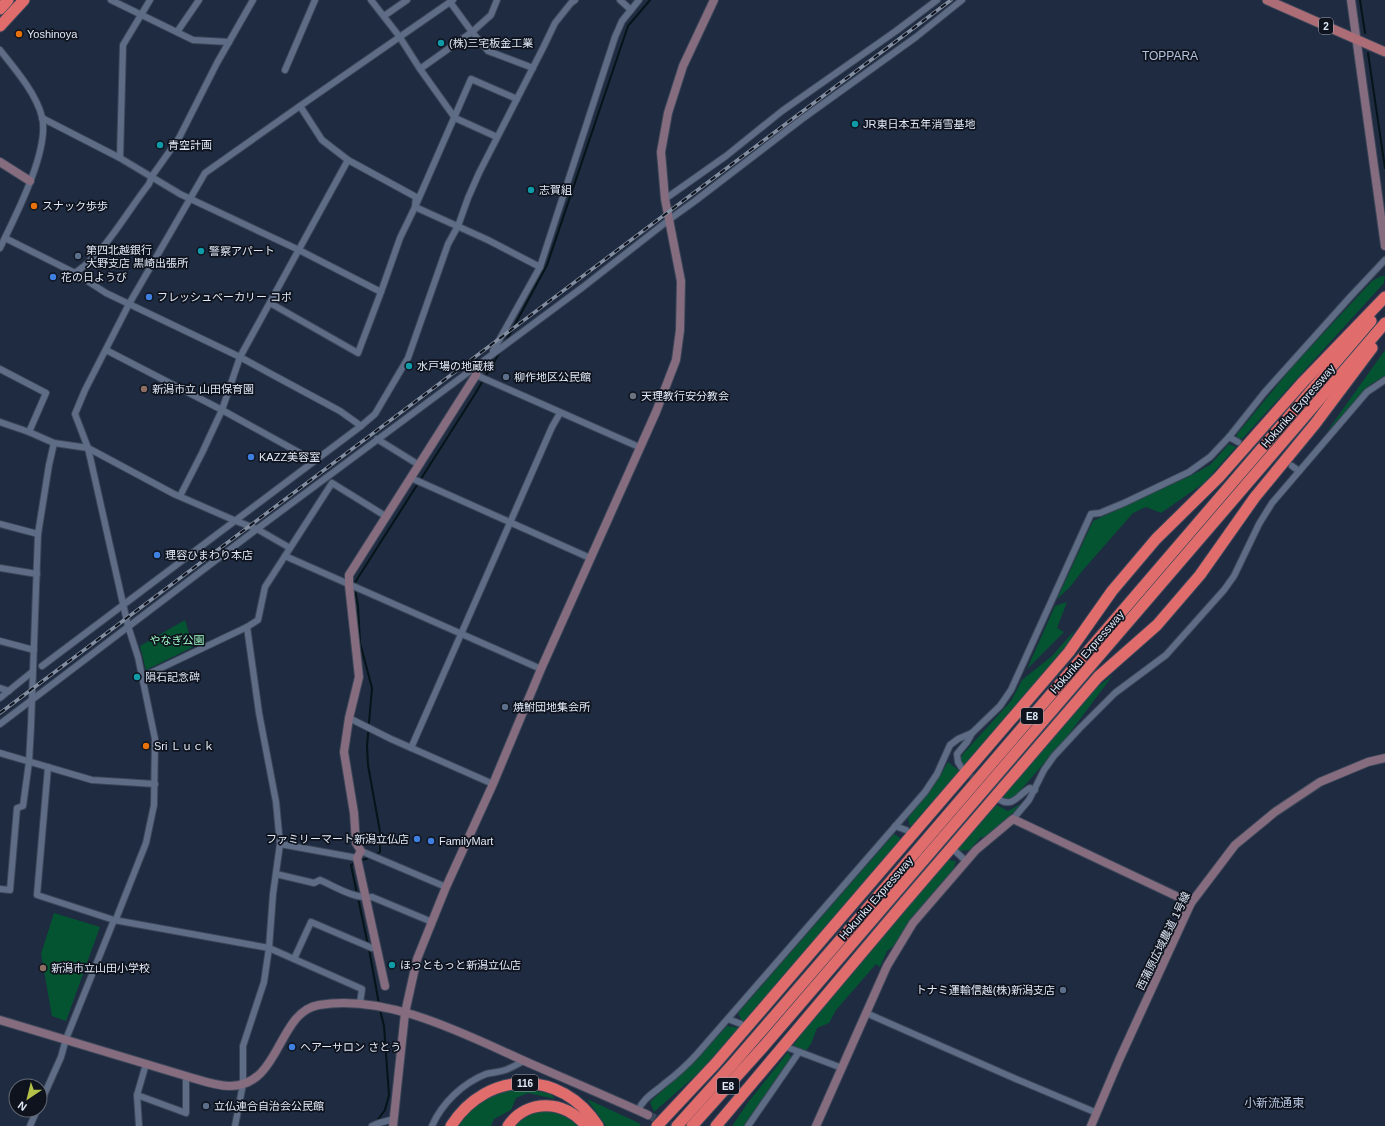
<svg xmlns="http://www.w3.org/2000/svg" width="1385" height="1126" viewBox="0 0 1385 1126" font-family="Helvetica,'Noto Sans JP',sans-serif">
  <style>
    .green { fill: #045432 }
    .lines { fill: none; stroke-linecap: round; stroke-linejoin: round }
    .stream { stroke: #051418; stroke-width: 2 }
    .street-tunnel { stroke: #3b485c; stroke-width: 6; stroke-dasharray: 6 3; stroke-linecap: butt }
    .secondary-tunnel { stroke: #3b485c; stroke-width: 8; stroke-dasharray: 8 4; stroke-linecap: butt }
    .street-casing { stroke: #3c4659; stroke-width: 8 }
    .secondary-casing { stroke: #3c4659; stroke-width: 10 }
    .primary-casing { stroke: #3c4659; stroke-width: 11 }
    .highway-casing { stroke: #3c4659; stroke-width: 13 }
    .street { stroke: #5e6c85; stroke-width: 6 }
    .secondary { stroke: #856c7e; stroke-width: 8 }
    .primary { stroke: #ac6d76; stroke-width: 9 }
    .highway { stroke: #e06d6c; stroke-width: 11 }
    .rail-casing { stroke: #838ea0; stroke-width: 3.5 }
    .rail { stroke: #0e131d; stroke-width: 2; stroke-dasharray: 6; stroke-linecap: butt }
    .food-dot { fill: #e8710a; stroke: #0e131d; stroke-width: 1.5 }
    .culture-dot { fill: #0f9aa8; stroke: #0e131d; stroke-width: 1.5 }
    .service-dot { fill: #5c6f8a; stroke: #0e131d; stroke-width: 1.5 }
    .shop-dot { fill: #3f7fe0; stroke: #0e131d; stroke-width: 1.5 }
    .education-dot { fill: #8d6e63; stroke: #0e131d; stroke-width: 1.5 }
    .worship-dot { fill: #6b7280; stroke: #0e131d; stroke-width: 1.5 }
    .labels { text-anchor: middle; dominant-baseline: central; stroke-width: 3.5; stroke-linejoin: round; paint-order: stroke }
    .shield { fill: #0e131d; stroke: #a1a9b6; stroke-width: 1 }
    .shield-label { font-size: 10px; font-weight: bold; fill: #e0e9f7 }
    .poi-label { font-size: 11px; fill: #e0e9f7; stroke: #0e131d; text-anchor: start }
    .street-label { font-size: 11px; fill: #e0e9f7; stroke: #0e131d }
    .park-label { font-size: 11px; fill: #9efac5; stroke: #0e131d }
    .neighbourhood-label { font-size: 12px; fill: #b2c2de; stroke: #0e131d }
  </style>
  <rect width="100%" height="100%" fill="#1e2b41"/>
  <g class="green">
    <path d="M1381,276H1385L1384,283L1242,439L1237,438V434L1293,366L1372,281Z"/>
    <path d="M1385,350V376L1371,384L1326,433Z"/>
    <path d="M1229,444L1236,447L1204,483L1161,513L1146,507L1133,513L1083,570L1070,587L1057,599L1093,521L1192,475L1210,465Z"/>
    <path d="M1067,602L1057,628L1064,632L1027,669L1055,606Z"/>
    <path d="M185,620L193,647L146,670L140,646Z"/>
    <path d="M1074,631L1068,645L1050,667L963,766L961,759L962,755L1011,701L1022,680L1052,656Z"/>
    <path d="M1113,675L1066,738L1012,800H1002L1007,791L1095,689Z"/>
    <path d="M948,762L959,771L952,780L910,827L908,818C923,800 937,783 948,762Z"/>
    <path d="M1024,802L1006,820L985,838L981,837L970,850L958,851L956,849L982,819L997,805L1008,811Z"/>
    <path d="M894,834L902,839L743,1023L738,1013Z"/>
    <path d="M948,860L956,861L953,871L909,923L900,941L887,951L880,967L876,964L836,1010L829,1023L817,1028L811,1044L805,1052L792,1047L831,995Z"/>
    <path d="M54,913L100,927L66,1021L52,1016L41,954Z"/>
    <path d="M727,1026L741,1028L710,1063L654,1112L650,1102L699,1057Z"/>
    <path d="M788,1052L793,1060L746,1126H732L749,1101Z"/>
    <path d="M524,1088L551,1094L555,1099L528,1093L516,1098L511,1110L494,1119L491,1126H457L462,1118L477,1104L503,1091Z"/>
    <path d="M587,1099L641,1124L639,1126H606Z"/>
    <path d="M539,1111C555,1112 566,1114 578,1126H514L524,1117Z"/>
  </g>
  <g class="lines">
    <g class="stream">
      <path d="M1360,0L1365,33"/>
      <path d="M1368,53L1385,168"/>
      <path d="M506,341L547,265L628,26L650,0"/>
      <path d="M375,855L380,852V832L368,765L367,746L372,688L360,643L358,606L354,584L475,394L500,352"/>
      <path d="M360,861L371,857"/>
      <path d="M356,863L351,865L357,894"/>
      <path d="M358,898L368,945"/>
      <path d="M369,949L379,1004"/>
      <path d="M376,1122L385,1110L389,1095L384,1026L380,1010"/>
    </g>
    <g class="street-tunnel">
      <path d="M1238,442L1285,463"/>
      <path d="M964,770L997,798"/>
    </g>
    <path class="secondary-tunnel" d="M648,1115L672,1126"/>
    <defs>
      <g id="street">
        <path d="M111,0L193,40L229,42"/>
        <path d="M371,0L399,36L420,69L455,118L497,137"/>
        <path d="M620,0L631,10"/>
        <path d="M450,2L472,32L488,51L533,68"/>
        <path d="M384,16L407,0"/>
        <path d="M177,32L199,0"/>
        <path d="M0,50C15,69 36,93 42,117C50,150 15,217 0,248"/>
        <path d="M420,69L472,32L491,15L497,0"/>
        <path d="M285,70L315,0"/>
        <path d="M300,106L322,140L348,160L416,197L415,207L488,240L540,267"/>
        <path d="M42,118L120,158L180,194L299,250L381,292L358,353L270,303"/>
        <path d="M120,158L123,45L150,0"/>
        <path d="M665,199L726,156L782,111L896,31L937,0"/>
        <path d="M5,238L75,273L106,293L240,357L273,375L340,411L361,426L42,666"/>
        <path d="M75,273C107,251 125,214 149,184L152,176L179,138L217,63L253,0"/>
        <path d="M381,292L400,238L415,207L471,79L517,99"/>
        <path d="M106,350L222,410L300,453"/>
        <path d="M493,351L540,267L615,37L622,21L639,0"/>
        <path d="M488,359L476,375L639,447"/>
        <path d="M0,369L46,393L29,432"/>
        <path d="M0,422L29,432L54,443L88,448L174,494L236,521L257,529L290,548"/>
        <path d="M361,426L375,414L408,358L448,244L458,226L468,198L479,173L543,48L555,23L571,3L575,0"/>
        <path d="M1229,437L1238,442"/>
        <path d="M377,439L419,465"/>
        <path d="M1292,466L1299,471"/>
        <path d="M411,478L590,558"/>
        <path d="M180,496L202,453L222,410L240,357L348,160"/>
        <path d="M0,524L38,534"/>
        <path d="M285,556L541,669"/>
        <path d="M0,568L37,574"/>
        <path d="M0,641L34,650"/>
        <path d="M142,677L247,627L258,620L265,587L332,483L387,517"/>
        <path d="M0,688L9,691"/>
        <path d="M0,698L32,672"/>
        <path d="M349,718L391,739L493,784"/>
        <path d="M0,724L257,529L583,287L670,219L695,201L802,119L916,37L962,0"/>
        <path d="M411,748L552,427L560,413"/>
        <path d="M0,753L92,780L155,784"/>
        <path d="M48,767L37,895L114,920L269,948L362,989L360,1003"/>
        <path d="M961,767L958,762L957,754L967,742L972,733"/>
        <path d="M1000,800C1013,808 1020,793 1030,788L1035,790"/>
        <path d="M1013,819L1029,800L1044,770L1054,756L1080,728L1115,693L1166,655L1224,590L1234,576L1259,524L1272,503L1367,392L1385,380"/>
        <path d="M895,826L906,830"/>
        <path d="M280,844L357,858"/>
        <path d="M361,851L446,887"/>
        <path d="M955,851L966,861"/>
        <path d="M276,874L314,883L320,880C336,887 354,899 372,897L432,922"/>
        <path d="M0,889L10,890L17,808L23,806L29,762L31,726L38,534L49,465L54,443"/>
        <path d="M116,919L146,843L154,805L155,739L138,657L128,626L88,448L75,414L85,390L129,304L205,173L300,106L453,0"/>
        <path d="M294,959L311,922L372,948H376"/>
        <path d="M866,1013L1016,1079L1097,1113"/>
        <path d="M728,1019L741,1024"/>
        <path d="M789,1048L842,1068"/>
        <path d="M137,1095L186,1113V1076"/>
        <path d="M40,1104L61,1057L66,1039L114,920"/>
        <path d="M638,1111C643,1098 654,1093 664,1084C676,1075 687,1065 697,1054L925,792L937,774L950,745L958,739L972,733L1000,706L1011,690L1091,514L1100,513L1124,503L1189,472L1210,457L1229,437L1264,393L1351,296L1385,260"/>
        <path d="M30,1126L37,1110"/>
        <path d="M139,1126L137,1095L146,1064"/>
        <path d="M235,1126L243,1084V1046L264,982L269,948L273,894L280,844L276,802L259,713L247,627"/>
        <path d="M372,1126L379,1123L394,1119"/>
        <path d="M432,1126C442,1103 463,1083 486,1074C494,1072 503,1072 510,1068C515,1066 519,1063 524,1061"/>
        <path d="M748,1126L799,1052"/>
      </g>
      <g id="secondary">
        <path d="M1351,0L1385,246"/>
        <path d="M0,162L30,181"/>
        <path d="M385,986L357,858L361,851L356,843L354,813L344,752L349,718L359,677L349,585V575L476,375"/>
        <path d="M0,1020L186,1076C200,1080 215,1086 230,1086C281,1086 277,1012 319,1005C388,993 468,1036 529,1063C568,1080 608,1097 648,1115"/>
        <path d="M393,1126L405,1013L417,959L446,887L493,784L541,669L656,412L676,360L680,330L681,281L665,199L661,152L668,113L683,66L714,0"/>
        <path d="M816,1126L887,966L913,923L976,850L1013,819L1191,903"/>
        <path d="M1091,1126L1119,1060L1191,903L1235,845L1275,812L1320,782L1368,762L1385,758"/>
      </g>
      <path id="primary" d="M1267,0L1385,52"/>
      <g id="highway">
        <path d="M0,9L8,0"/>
        <path d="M0,26L24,0"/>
        <path d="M451,1126C487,1069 562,1069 598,1126"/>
        <path d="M508,1126C527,1098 566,1100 586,1126"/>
        <path d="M657,1126L716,1063L1069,652L1112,591L1156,539L1219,477L1303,382L1385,297"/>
        <path d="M677,1126L732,1065L884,889L1371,321"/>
        <path d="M692,1126L764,1046L1385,323"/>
        <path d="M716,1126L903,904L1098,677L1157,625L1200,575L1255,497L1315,424L1372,348"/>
      </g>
    </defs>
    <use href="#street" class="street-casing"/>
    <use href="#secondary" class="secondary-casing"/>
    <use href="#primary" class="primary-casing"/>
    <use href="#highway" class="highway-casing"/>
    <use href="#street" class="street"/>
    <use href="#secondary" class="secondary"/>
    <use href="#primary" class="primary"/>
    <use href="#highway" class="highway"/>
    <defs>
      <path id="rail" d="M0,713L951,0"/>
    </defs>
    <use href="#rail" class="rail-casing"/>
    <use href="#rail" class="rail"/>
  </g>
  <g class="food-dot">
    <circle cx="19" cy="34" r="4"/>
    <circle cx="34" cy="206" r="4"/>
    <circle cx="146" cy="746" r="4"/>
  </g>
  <g class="culture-dot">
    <circle cx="441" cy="43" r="4"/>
    <circle cx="855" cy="124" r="4"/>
    <circle cx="160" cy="145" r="4"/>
    <circle cx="531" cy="190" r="4"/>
    <circle cx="201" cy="251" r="4"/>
    <circle cx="409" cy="366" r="4"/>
    <circle cx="137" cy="677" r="4"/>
    <circle cx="392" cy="965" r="4"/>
  </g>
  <g class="service-dot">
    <circle cx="78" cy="256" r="4"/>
    <circle cx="506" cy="377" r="4"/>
    <circle cx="505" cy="707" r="4"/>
    <circle cx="1063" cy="990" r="4"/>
    <circle cx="206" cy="1106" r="4"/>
  </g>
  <g class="shop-dot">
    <circle cx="53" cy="277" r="4"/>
    <circle cx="149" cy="297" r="4"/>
    <circle cx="251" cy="457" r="4"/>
    <circle cx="157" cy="555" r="4"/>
    <circle cx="417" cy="839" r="4"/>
    <circle cx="431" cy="841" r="4"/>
    <circle cx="292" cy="1047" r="4"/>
  </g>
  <g class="education-dot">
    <circle cx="144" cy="389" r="4"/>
    <circle cx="43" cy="968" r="4"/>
  </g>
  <circle class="worship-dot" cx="633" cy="396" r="4"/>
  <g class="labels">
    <g class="shield">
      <rect x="1319" y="18" width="14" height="16" rx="3"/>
      <rect x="1021" y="708" width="22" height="16" rx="3"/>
      <rect x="512" y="1075" width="26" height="16" rx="3"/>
      <rect x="717" y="1078" width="22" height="16" rx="3"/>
    </g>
    <g class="shield-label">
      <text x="1326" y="26">2</text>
      <text x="1032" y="716">E8</text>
      <text x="525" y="1083">116</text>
      <text x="728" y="1086">E8</text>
    </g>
    <g class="poi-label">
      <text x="27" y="34">Yoshinoya</text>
      <text x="449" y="43">(株)三宅板金工業</text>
      <text x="863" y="124">JR東日本五年消雪基地</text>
      <text x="168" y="145">青空計画</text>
      <text x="539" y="190">志賀組</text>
      <text x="42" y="206">スナック歩歩</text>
      <text x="86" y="250">第四北越銀行<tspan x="86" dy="13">大野支店 黒崎出張所</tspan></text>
      <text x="209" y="251">警察アパート</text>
      <text x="61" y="277">花の日ようび</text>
      <text x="157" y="297">フレッシュベーカリー コポ</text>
      <text x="417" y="366">水戸場の地蔵様</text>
      <text x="514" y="377">柳作地区公民館</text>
      <text x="152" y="389">新潟市立 山田保育園</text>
      <text x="641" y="396">天理教行安分教会</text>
      <text x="259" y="457">KAZZ美容室</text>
      <text x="165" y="555">理容ひまわり本店</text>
      <text x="145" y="677">隕石記念碑</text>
      <text x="513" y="707">焼鮒団地集会所</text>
      <text x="154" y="746">Sri Ｌｕｃｋ</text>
      <text x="409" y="839" text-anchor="end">ファミリーマート新潟立仏店</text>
      <text x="439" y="841">FamilyMart</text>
      <text x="400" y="965">ほっともっと新潟立仏店</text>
      <text x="51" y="968">新潟市立山田小学校</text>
      <text x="1055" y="990" text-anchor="end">トナミ運輸信越(株)新潟支店</text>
      <text x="300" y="1047">ヘアーサロン さとう</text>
      <text x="214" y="1106">立仏連合自治会公民館</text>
    </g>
    <g class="street-label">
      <text transform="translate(1298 406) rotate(-49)">Hokuriku Expressway</text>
      <text transform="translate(1087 652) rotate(-49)">Hokuriku Expressway</text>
      <text transform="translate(876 898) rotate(-49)">Hokuriku Expressway</text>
      <text transform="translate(1163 941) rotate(-64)">西蒲原広域農道 1号線</text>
    </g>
    <g class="park-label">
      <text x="177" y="640">やなぎ公園</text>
    </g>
    <g class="neighbourhood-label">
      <text x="1170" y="56">TOPPARA</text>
      <text x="1274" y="1103">小新流通東</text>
    </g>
  </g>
  <g transform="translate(28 1098) rotate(215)"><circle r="19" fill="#0e131d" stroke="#626974"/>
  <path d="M0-3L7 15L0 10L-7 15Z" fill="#b4c24a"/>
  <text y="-6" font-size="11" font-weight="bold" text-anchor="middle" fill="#e0e9f7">N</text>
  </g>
</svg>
